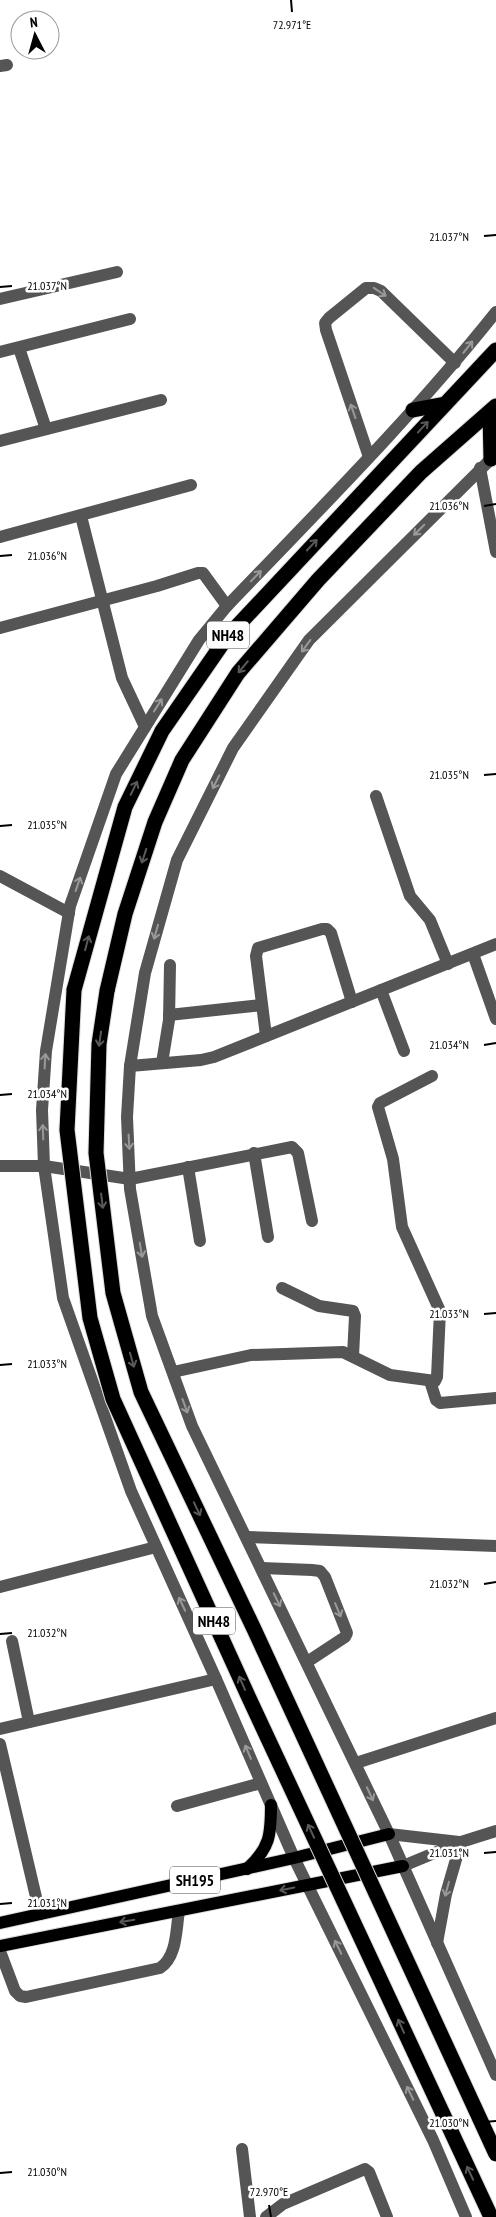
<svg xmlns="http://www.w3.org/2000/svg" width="496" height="2217" viewBox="0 0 496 2217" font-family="'PT Sans Narrow',sans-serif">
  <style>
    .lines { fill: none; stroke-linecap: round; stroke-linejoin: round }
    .major-casing { stroke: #dbdbdb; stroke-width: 14 }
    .highway-casing { stroke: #dbdbdb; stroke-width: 17 }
    .minor { stroke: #555; stroke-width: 12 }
    .major { stroke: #000; stroke-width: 12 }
    .highway { stroke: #000; stroke-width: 15 }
    .highway-bridge-casing { stroke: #dbdbdb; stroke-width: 17; stroke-linecap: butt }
    .highway-bridge { stroke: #000; stroke-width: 15 }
    .oneway { stroke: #999 }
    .oneway2 { stroke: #595959 }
    .ticks { fill: none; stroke: #000; stroke-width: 2 }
    .labels { text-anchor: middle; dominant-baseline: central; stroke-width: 5; stroke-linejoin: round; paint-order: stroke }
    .shield { fill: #fff; stroke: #4c4c4c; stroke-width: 1 }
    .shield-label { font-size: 16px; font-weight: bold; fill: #000 }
    .ticks-label { font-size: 12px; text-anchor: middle; fill: #000; stroke: #fff; stroke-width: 5; stroke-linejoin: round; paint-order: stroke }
  </style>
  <rect width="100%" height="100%" fill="#fff"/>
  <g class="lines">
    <defs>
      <g id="major">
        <path d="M247,1869C270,1848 271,1835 271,1805"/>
        <path d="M0,1923L294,1858L389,1834"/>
        <path d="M0,1946L403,1866"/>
      </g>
      <g id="highway">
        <path d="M413,410L445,404"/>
        <path d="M490,412L491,459"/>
        <path d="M74,990L125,807L162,731L227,637L496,350"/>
        <path d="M107,991L125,914L155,822L182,760L238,673L318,580L421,472L496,406"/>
      </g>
    </defs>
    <use href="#major" class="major-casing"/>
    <use href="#highway" class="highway-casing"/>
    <g class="minor">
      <path d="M0,66L7,65"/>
      <path d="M0,299L117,272"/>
      <path d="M19,348L46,429"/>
      <path d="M0,352L130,319"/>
      <path d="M0,441L161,400"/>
      <path d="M496,454L309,640L233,748L177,860L145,973L130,1066L127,1117L130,1189L152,1316L192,1426L389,1834L496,2075"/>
      <path d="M369,457L326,330L325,323L329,318L366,288H374L381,291L455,363"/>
      <path d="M480,468L496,552"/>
      <path d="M81,516L122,678L145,727"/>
      <path d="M0,537L191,485"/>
      <path d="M0,628L157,586L198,573H203L227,606"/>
      <path d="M376,796L410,896L430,920L448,964"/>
      <path d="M0,876L69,913"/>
      <path d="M473,954L496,1019"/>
      <path d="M381,990L404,1051"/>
      <path d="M169,1015L262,1005"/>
      <path d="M266,1036L256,956L258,948L322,929H327L331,933L352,1002"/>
      <path d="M162,1063L169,1020L170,965"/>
      <path d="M130,1066L201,1060L214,1057L496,944"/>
      <path d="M254,1153L268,1237"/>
      <path d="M0,1166H44L130,1179L292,1147L298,1153L312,1221"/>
      <path d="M188,1167L200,1241"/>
      <path d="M282,1288L319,1306L353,1311L355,1316L353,1356"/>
      <path d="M173,1372L251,1355L343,1352L390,1375L435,1381L437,1377L440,1311L402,1227L393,1159L378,1107L380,1103L432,1076"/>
      <path d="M430,1381L436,1400L440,1403L496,1398"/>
      <path d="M247,1537L496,1546"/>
      <path d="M262,1568L312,1570L320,1571L325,1577L347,1633L345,1637L307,1662"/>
      <path d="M0,1587L156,1547"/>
      <path d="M12,1641L29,1722"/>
      <path d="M0,1729L216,1679"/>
      <path d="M0,1744L40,1914"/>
      <path d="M356,1763L496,1718"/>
      <path d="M177,1806L261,1783"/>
      <path d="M389,1834L459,1842"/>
      <path d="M403,1866L461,1842L496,1831"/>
      <path d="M437,1943L446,1894L461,1842"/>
      <path d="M0,1951L15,1991L20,1996L26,1997L160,1968C177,1957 176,1930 179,1911"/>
      <path d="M242,2149L250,2217"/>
      <path d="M266,2217L283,2204L365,2169L369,2172L387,2217"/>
      <path d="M466,2217L433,2140L294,1858L216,1679L131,1491L63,1298L44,1166L42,1110L46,1051L70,906L116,774L199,640L227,606C319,510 413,416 496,312"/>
    </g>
    <use href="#major" class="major"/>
    <use href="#highway" class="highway"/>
    <defs>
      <g id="highway-bridge">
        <path d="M74,990L67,1130L90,1318L113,1399L249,1698L491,2217"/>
        <path d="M107,991L99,1044L96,1153L113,1293L141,1392L254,1629L496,2154"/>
      </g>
    </defs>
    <use href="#highway-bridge" class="highway-bridge-casing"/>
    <use href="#highway-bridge" class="highway-bridge"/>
  </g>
  <defs><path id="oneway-shaft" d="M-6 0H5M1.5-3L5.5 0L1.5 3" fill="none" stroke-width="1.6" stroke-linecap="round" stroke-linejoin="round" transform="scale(1.25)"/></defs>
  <g class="oneway">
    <use href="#oneway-shaft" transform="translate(380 292) rotate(34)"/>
    <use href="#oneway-shaft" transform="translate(468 347) rotate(-52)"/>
    <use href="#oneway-shaft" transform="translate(353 411) rotate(-109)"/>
    <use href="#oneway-shaft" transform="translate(419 530) rotate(135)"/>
    <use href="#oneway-shaft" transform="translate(256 576) rotate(-46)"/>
    <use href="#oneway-shaft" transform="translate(306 646) rotate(126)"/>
    <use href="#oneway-shaft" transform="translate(158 705) rotate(-58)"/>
    <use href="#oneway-shaft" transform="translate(216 782) rotate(117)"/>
    <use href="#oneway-shaft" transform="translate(78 884) rotate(-71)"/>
    <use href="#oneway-shaft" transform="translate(156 932) rotate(106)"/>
    <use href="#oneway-shaft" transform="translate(45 1061) rotate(-87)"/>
    <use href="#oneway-shaft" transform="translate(43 1132) rotate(-92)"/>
    <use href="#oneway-shaft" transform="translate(129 1142) rotate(87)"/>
    <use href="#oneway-shaft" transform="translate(141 1250) rotate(80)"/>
    <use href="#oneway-shaft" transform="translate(185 1406) rotate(70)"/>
    <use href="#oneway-shaft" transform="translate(277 1600) rotate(64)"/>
    <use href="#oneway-shaft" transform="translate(182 1604) rotate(-115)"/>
    <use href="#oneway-shaft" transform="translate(338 1610) rotate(67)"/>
    <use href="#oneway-shaft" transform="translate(248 1752) rotate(-113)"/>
    <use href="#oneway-shaft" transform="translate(370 1794) rotate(65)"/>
    <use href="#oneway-shaft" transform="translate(447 1889) rotate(105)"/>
    <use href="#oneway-shaft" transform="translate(338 1947) rotate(-116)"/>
    <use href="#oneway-shaft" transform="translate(410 2093) rotate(-116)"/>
  </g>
  <g class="oneway2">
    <use href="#oneway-shaft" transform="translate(423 427) rotate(-47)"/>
    <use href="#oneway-shaft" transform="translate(312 545) rotate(-47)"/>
    <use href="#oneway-shaft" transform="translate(243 667) rotate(130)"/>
    <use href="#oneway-shaft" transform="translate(134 788) rotate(-64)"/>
    <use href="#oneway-shaft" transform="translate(144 856) rotate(108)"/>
    <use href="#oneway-shaft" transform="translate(87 943) rotate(-75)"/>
    <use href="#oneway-shaft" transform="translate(100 1039) rotate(98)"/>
    <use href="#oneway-shaft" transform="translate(102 1201) rotate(83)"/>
    <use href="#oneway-shaft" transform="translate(132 1360) rotate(74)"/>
    <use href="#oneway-shaft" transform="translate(197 1509) rotate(65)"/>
    <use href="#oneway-shaft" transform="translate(242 1683) rotate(-114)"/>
    <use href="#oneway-shaft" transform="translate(311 1831) rotate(-115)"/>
    <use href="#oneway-shaft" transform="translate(287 1889) rotate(168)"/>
    <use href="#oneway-shaft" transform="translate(127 1921) rotate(170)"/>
    <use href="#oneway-shaft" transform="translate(401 2026) rotate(-114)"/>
    <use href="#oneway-shaft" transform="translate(470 2173) rotate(-115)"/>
  </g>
  <path class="ticks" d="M291,0L292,12M484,236L496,235M0,287L12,286M484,506L496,504M0,556L12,555M484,775L496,774M0,826L12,825M484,1045L496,1043M0,1095L12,1094M484,1314L496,1313M0,1365L12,1364M484,1584L496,1582M0,1634L12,1633M484,1853L496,1852M0,1904L12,1903M484,2122L496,2121M0,2173L12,2172M269,2205L271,2217"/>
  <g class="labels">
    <g class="shield">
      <rect x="207" y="621.5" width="42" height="27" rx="4"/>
      <rect x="193" y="1607.5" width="42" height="27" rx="4"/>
      <rect x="170" y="1866.5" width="50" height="27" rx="4"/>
    </g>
    <g class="shield-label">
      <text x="228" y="635">NH48</text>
      <text x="214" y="1621">NH48</text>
      <text x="195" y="1880">SH195</text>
    </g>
  </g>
  <g class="ticks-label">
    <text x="292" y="29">72.971°E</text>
    <text x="449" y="241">21.037°N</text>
    <text x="47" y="290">21.037°N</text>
    <text x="449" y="510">21.036°N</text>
    <text x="47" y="560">21.036°N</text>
    <text x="449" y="779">21.035°N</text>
    <text x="47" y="829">21.035°N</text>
    <text x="449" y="1049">21.034°N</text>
    <text x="47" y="1098">21.034°N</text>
    <text x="449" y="1318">21.033°N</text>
    <text x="47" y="1368">21.033°N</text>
    <text x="449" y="1588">21.032°N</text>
    <text x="47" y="1637">21.032°N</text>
    <text x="449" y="1857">21.031°N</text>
    <text x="47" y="1907">21.031°N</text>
    <text x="449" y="2127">21.030°N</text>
    <text x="47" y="2176">21.030°N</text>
    <text x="269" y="2196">72.970°E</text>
  </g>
  <g transform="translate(35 35) rotate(354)"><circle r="24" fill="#ffffff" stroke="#999999"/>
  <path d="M0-4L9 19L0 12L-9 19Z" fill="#000000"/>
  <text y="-8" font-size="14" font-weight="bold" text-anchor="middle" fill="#000000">N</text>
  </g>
</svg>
